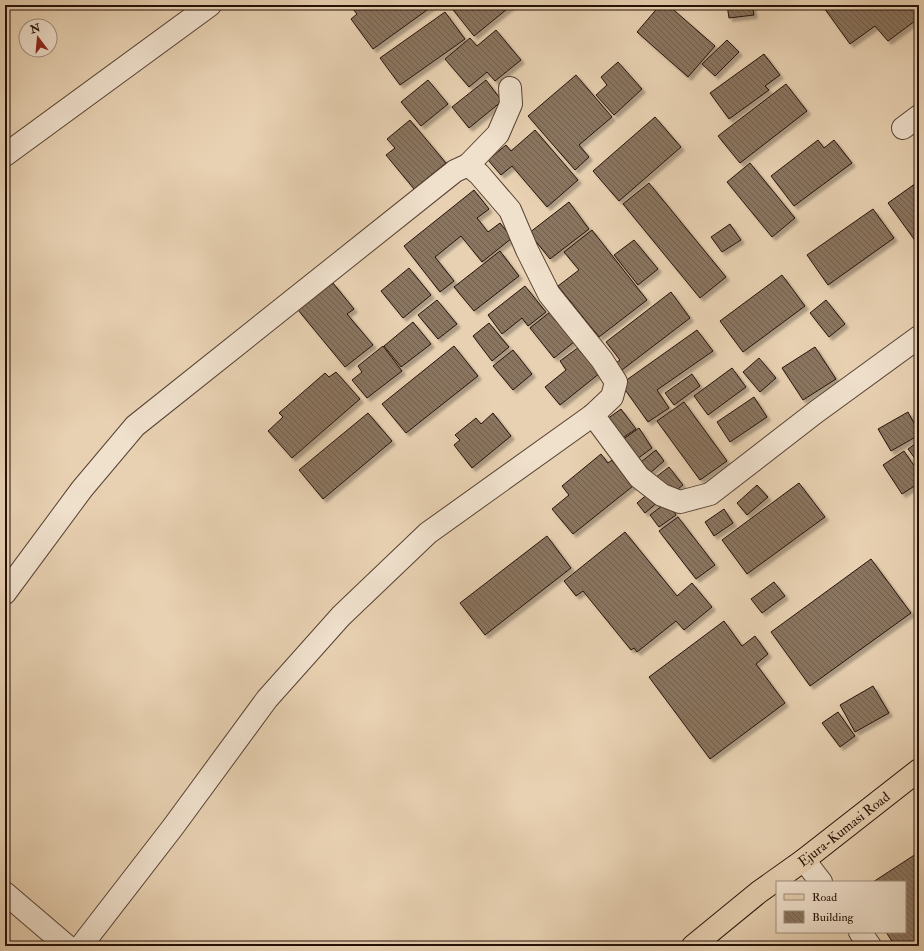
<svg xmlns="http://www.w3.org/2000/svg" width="924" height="951" viewBox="0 0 924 951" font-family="'IM FELL Double Pica',serif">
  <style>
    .building { fill: url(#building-back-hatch); stroke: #251107; filter: url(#shadow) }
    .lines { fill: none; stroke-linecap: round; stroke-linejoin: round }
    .street-casing { stroke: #564132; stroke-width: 24 }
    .primary-casing { stroke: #251107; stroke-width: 24 }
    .street { stroke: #f0e1cd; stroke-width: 22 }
    .primary { stroke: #e8d1b2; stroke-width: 22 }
    .labels { text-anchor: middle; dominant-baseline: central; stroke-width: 3.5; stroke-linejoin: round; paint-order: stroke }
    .street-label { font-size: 14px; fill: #251107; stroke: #f0e1cd }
  </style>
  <defs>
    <pattern id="building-back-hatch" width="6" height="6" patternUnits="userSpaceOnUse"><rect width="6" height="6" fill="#8a7560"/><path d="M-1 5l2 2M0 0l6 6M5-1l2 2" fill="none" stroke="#715f4d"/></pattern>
    <filter id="shadow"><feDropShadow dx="3.5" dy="3.5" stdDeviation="1" flood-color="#0004"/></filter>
  </defs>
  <rect width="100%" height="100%" fill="#e8d1b2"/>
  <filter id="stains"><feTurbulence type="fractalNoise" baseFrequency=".005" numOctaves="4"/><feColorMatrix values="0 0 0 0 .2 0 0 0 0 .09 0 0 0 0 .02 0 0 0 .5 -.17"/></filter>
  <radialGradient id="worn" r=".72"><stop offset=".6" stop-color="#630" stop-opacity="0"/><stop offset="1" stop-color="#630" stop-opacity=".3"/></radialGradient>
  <g class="building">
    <path d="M350,5H434L373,49L351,19L357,14Z"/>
    <path d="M452,5H512L474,36L450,6Z"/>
    <path d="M660,5H668L715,46L688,77L637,32Z"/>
    <path d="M727,5H752L754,15L729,18Z"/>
    <path d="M822,5H919V18L888,41L875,26L850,44Z"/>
    <path d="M445,12L465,39L400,85L380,58Z"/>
    <path d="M496,30L521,60L495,81L487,72L469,87L445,59L470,38L477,46Z"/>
    <path d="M727,40L739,52L715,76L702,64Z"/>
    <path d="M764,54L780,75L765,86L769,90L729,119L710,93Z"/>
    <path d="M618,62L642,89L614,115L596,95L607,85L601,77Z"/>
    <path d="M576,75L612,117L579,145L589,157L575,170L528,116Z"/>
    <path d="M428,80L448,104L421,126L401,102Z"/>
    <path d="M486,80L502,101L469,128L452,107Z"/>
    <path d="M786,84L807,111L740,163L718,136Z"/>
    <path d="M655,117L681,147L619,201L593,171Z"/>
    <path d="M410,120L446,163L414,189L386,155L395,148L387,139Z"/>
    <path d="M535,130L578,180L547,207L512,166L501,175L488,160L506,145L511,151Z"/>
    <path d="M818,140L824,148L834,140L852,163L794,206L771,176Z"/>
    <path d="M750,163L795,218L772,237L727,182Z"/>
    <path d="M919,181V246L888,203Z"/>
    <path d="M649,183L726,277L700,298L623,204Z"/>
    <path d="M474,190L489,209L477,218L488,232L500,223L512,238L482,262L461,236L435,257L454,281L440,292L404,246Z"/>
    <path d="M569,202L589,229L550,259L529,233Z"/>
    <path d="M873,209L894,238L828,285L807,255Z"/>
    <path d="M730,224L741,240L722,252L711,237Z"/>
    <path d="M592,230L647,300L599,337L558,286L579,270L564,252Z"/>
    <path d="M634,240L658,269L638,285L614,255Z"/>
    <path d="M500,251L519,276L474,311L454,287Z"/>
    <path d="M409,268L431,295L403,318L381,291Z"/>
    <path d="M782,275L805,306L743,352L720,321Z"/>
    <path d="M333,283L354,309L347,314L373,345L345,367L298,310Z"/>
    <path d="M525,286L546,312L528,326L522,318L502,334L488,315Z"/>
    <path d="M671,292L690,318L618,373L612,366L620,360L606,342Z"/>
    <path d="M437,300L457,324L438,339L418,315Z"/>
    <path d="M826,300L845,324L829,337L810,313Z"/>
    <path d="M550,312L574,342L554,358L530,328Z"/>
    <path d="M413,322L431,344L401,367L384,346Z"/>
    <path d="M489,323L509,347L492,361L473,336Z"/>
    <path d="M697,330L713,351L657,390L669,408L648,422L621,384Z"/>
    <path d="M383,346L402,371L367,398L352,380L362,372L358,366Z"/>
    <path d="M454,346L478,376L406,433L382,404Z"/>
    <path d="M579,347L600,373L560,405L545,387L566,370L560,361Z"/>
    <path d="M815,347L836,379L803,400L782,368Z"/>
    <path d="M513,350L532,374L513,390L493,366Z"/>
    <path d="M759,358L776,378L760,392L743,372Z"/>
    <path d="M732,368L746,387L708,415L694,396Z"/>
    <path d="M336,372L360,399L292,458L268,431L283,417L279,413L325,373L329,377Z"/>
    <path d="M692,374L700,386L674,405L665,393Z"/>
    <path d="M754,397L767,417L730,442L717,422Z"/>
    <path d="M684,402L727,461L700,480L657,421Z"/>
    <path d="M621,409L636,429L621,439L607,419Z"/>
    <path d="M908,412L919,432V435L891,451L878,429Z"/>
    <path d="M368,413L392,441L323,499L299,470Z"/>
    <path d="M493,413L511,436L472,468L454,445L460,440L455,435L476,418L481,424Z"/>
    <path d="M639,428L652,448L637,459L622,440Z"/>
    <path d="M919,441V464L908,449Z"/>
    <path d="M656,450L664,461L650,473L641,462Z"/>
    <path d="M904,451L919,473V483L902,494L883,465Z"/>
    <path d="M601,454L608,463L612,460L633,486L573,534L552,509L569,495L562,486Z"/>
    <path d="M669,467L683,485L670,495L656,477Z"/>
    <path d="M799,483L825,517L747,574L722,540Z"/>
    <path d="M757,485L768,497L747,515L737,503Z"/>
    <path d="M650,492L658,502L645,513L637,503Z"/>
    <path d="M667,502L676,515L659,527L650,515Z"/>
    <path d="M724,509L733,523L714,536L705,522Z"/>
    <path d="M678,517L715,565L696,579L659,531Z"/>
    <path d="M625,532L677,596L692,583L712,607L684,630L676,621L637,652L634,648L631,650L583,591L576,596L564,581Z"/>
    <path d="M547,536L571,568L485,635L460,603Z"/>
    <path d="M871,559L911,613L810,686L771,632Z"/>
    <path d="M774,582L785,596L762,613L751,599Z"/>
    <path d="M724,621L742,646L755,636L768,654L756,664L785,703L710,759L649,677Z"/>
    <path d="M873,686L889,713L855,732L840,705Z"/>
    <path d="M838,712L855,736L840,747L822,723Z"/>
    <path d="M919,852V946H895L886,932H905V882H873Z"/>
  </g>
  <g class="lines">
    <defs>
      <g id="street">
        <path d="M903,128L919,116"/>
        <path d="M5,155L210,5"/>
        <path d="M468,165L498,134L511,104L510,88"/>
        <path d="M593,415L639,477L662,495L680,502L710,494L816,412L919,337"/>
        <path d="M5,593L82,489L135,426L455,171L468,165L479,174L510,210L527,250L549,294L602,360L616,382L612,397L593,415L428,533L341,616L267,699L173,827L81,946"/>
        <path d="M804,860L821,882"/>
        <path d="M5,893L67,946"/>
        <path d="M860,932L870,946"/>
      </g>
      <g id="primary">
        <path id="s1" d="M693,946L759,892L804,860L919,770"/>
      </g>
    </defs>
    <use href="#street" class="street-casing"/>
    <use href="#primary" class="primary-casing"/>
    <use href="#street" class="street"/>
    <use href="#primary" class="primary"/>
  </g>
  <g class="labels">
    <g class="street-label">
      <text stroke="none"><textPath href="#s1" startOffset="191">Ejura-Kumasi Road</textPath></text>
    </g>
  </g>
  <rect width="924" height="951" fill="none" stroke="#e8d1b2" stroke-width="20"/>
  <rect x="6" y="6" width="912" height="939" fill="none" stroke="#251107" stroke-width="2"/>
  <rect x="10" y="10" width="904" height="931" fill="none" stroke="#251107"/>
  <rect x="776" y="881" width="130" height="52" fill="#f0e1cd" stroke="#9f8e7e"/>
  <rect x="784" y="894" width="20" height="6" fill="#e8d1b2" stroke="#9f8e7e"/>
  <text x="812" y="901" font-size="12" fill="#251107">Road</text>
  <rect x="784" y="911" width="20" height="12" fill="url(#building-back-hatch)" stroke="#9f8e7e"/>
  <text x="812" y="921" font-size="12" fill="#251107">Building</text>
  <g transform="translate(38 38) rotate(344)"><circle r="19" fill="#f0e1cd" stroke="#9f8e7e"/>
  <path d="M0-3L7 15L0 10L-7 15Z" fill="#8f2418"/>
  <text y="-6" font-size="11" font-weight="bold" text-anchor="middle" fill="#251107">N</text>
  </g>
  <rect width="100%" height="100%" filter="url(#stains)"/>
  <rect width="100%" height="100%" fill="url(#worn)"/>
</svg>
